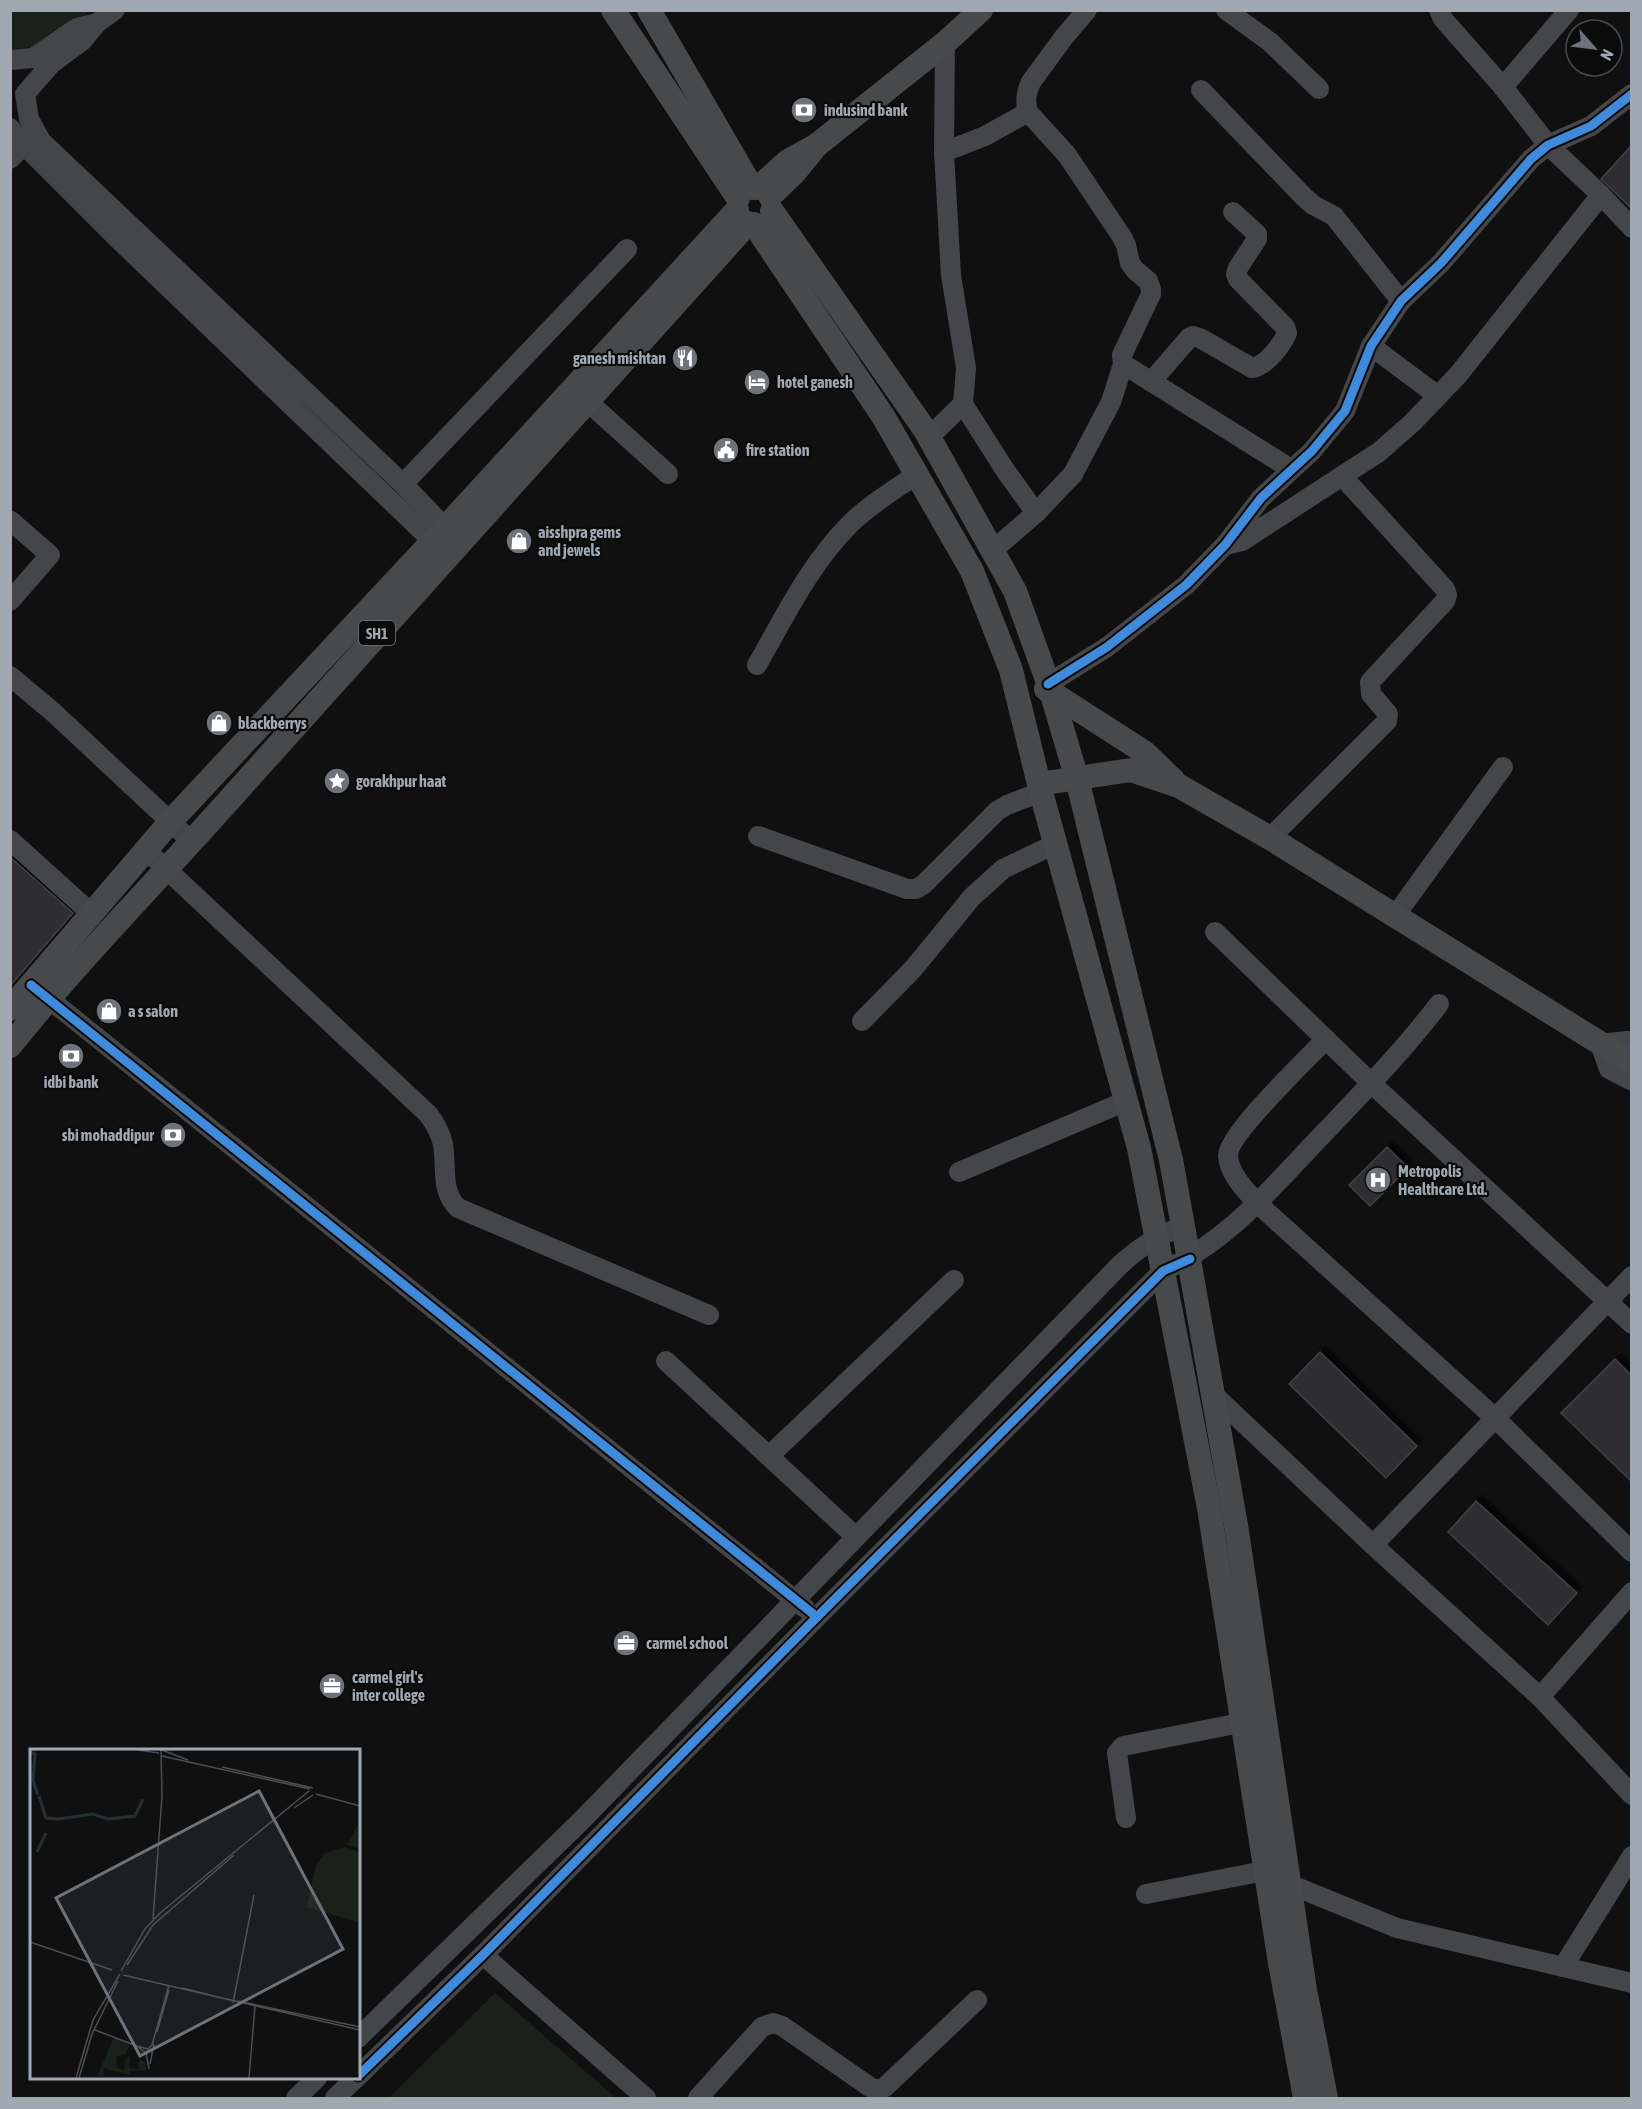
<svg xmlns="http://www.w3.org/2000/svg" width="1642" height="2109" viewBox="0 0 1642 2109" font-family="'Asap Condensed',sans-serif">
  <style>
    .green { fill: #1a211b }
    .building { fill: #2f2f31; stroke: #3f4144; stroke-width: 1.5; filter: url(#shadow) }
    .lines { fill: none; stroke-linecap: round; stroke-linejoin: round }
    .minor { stroke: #454649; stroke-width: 20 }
    .major { stroke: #47494b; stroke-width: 24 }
    .cycleway-casing { stroke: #0b0b0c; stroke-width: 13 }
    .cycleway { stroke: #408adc; stroke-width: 9 }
    .labels { text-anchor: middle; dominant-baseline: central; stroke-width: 4.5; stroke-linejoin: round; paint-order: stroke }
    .shield { fill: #0b0b0c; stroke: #737980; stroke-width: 1.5 }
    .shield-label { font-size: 15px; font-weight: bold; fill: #a0a8b2 }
    .poi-label { font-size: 16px; font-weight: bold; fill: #a0a8b2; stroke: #0b0b0c; text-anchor: start }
    .inset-river { fill: none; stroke: #262f34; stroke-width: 3 }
    .inset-road { fill: none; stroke: #4a4d51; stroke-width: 1.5 }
    .view { fill: #6e737a; fill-opacity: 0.15; stroke: #6e737a; stroke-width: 3 }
    .inset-edge { fill: none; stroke: #a0a8b2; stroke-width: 3 }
  </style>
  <defs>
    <filter id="shadow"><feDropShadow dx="5.5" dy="-5.5" stdDeviation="1.5" flood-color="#0009"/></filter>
  </defs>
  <rect width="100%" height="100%" fill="#101011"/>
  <g class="green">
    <path d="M11,11H89L65,32L36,47L11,49Z"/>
    <path d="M495,1993L616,2098H389Z"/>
  </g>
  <g class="building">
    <path d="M1632,145V209L1601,179Z"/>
    <path d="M10,857L73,913L10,986Z"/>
    <path d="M1387,1147L1408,1168L1370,1206L1349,1185Z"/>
    <path d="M1320,1352L1417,1446L1386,1478L1289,1384Z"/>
    <path d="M1615,1359L1632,1376V1482L1561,1413Z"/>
    <path d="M1476,1501L1577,1593L1548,1625L1448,1532Z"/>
  </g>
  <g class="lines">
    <g class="minor">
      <path d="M1226,10L1270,42L1319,89"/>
      <path d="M1439,10L1443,19L1503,87L1548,145L1601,195L1632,228"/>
      <path d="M97,23L115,10"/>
      <path d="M10,60L33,58L77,28L97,23L82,41L51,64L25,94L29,119L41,141L403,484L455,538"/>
      <path d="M1503,87L1569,10"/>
      <path d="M1201,90L1304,197L1313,205L1334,216L1401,301"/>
      <path d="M1028,112C1025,101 1026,93 1031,82L1064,37L1087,10"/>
      <path d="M10,128L24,145L116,237L443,551"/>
      <path d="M944,152L985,136L1028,112L1067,155L1122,237L1126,245L1130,263L1135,270L1148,281L1151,289V294L1122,355L1123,364L1111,402L1073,474L1036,513L992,551"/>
      <path d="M10,159L24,145"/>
      <path d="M1371,346L1438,396"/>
      <path d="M1123,364L1291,469"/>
      <path d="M1151,382L1189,338L1193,336L1200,338L1252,368C1266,366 1282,345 1287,333L1285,327L1238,279L1236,274L1238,268L1257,239V234L1233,212"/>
      <path d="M587,401L668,474"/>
      <path d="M963,404L1005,470L1036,513"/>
      <path d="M929,437L963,404L966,368L951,275L944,152L945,43"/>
      <path d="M403,484L627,249"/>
      <path d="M1225,545L1242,541L1379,452L1412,423L1458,375L1601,195"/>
      <path d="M10,601L50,555L11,521"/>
      <path d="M757,665C785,616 810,564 850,524C869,505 894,490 916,475"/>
      <path d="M10,676L53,712L192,842"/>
      <path d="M1048,684L1107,647L1186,585L1225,545L1261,498L1312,451L1345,411L1371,346L1401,301L1441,263L1531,159L1548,145L1591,126L1632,94"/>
      <path d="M758,836L907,889H916L924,884L997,811L1007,805L1041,792"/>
      <path d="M1270,838L1387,721L1388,714L1371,694L1370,682L1445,601L1447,595L1445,589L1342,476"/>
      <path d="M10,840L92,914"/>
      <path d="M146,850L428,1114C435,1123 440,1132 443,1144C447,1167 440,1191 458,1208L709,1315"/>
      <path d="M1395,916L1503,767"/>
      <path d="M1215,932L1371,1083L1632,1324"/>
      <path d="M38,990L805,1608"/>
      <path d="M862,1021L913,969L972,897L1003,869L1055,844"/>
      <path d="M1326,1039C1308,1058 1227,1135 1228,1156C1229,1174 1246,1191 1257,1203L1495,1418L1632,1552"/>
      <path d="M1632,1044L1627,1041L1600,1044L1609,1069L1632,1081"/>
      <path d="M959,1172L1126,1101"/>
      <path d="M666,1361L856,1537"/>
      <path d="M1214,1395L1373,1545L1540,1697L1632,1795"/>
      <path d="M769,1456L954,1280"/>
      <path d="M1373,1545L1632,1276"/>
      <path d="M1540,1697L1632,1592"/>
      <path d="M1126,1818L1117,1753L1123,1746L1256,1720"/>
      <path d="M1277,1883L1289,1884L1397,1928L1632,1983"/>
      <path d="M1146,1894L1280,1868"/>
      <path d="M483,1955L646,2098"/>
      <path d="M1563,1967L1632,1856"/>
      <path d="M358,2038L582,1820L1120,1265C1141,1246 1157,1236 1183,1226"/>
      <path d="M358,2076L483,1955L817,1617L1163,1271C1230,1240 1274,1185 1324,1133C1364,1091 1404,1050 1439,1004"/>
      <path d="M296,2098L317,2078"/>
      <path d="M335,2098L356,2078"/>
      <path d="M698,2098L762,2027L773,2023L782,2026L870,2087L878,2090L885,2087L977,2000"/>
    </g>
    <g class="major">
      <path d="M613,10L738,198"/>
      <path d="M649,10L752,188"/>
      <path d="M817,145L945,43L981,10"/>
      <path d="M758,188L788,161L817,145L795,172L770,196"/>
      <path d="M772,211L925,430L1015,591L1051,691L1077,779L1171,1160L1183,1226L1236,1525L1305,1990L1326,2098"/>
      <path d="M754,224L883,416L972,571L1011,670L1041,792L1139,1148L1209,1508L1280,1963L1305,2098"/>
      <path d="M1046,689L1144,752L1173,780"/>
      <path d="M1039,784L1131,770L1179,786L1270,838L1632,1063"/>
      <path d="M10,1009L170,822L445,528L737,210"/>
      <path d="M10,1046C82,956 163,875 239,789C408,599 578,411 748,223"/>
    </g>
    <defs>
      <g id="cycleway">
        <path d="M1048,684L1107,647L1186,585L1225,545L1261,498L1312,451L1345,411L1371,346L1401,301L1441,263L1531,159L1548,145L1591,126L1632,94"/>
        <path d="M31,985L817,1617"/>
        <path d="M358,2076L483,1955L817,1617L1163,1271L1190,1259"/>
      </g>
    </defs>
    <use href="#cycleway" class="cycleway-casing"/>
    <use href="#cycleway" class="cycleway"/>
  </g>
  <defs>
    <symbol id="bank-disc" viewBox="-11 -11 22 22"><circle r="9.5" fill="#6e737a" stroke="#0b0b0c"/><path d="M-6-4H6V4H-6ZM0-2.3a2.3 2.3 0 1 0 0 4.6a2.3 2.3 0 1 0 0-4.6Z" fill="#fff"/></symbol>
    <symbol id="restaurant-disc" viewBox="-11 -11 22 22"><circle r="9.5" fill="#6e737a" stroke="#0b0b0c"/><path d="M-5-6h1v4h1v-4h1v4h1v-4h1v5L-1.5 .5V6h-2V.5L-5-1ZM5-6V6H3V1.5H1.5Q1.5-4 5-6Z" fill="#fff"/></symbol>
    <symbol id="hotel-disc" viewBox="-11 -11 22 22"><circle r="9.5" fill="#6e737a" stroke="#0b0b0c"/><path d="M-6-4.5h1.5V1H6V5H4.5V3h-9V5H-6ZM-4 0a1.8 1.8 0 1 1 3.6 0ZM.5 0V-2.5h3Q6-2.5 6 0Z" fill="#fff"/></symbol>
    <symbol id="civic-disc" viewBox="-11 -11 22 22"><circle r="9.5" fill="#6e737a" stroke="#0b0b0c"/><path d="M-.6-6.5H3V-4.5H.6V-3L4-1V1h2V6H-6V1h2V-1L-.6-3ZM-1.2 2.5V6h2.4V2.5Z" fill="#fff"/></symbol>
    <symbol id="shop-disc" viewBox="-11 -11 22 22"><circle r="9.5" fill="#6e737a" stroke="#0b0b0c"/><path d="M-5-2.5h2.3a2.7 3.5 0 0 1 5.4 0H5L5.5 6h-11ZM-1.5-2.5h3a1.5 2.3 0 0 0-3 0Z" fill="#fff"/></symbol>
    <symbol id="sight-disc" viewBox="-11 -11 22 22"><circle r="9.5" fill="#6e737a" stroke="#0b0b0c"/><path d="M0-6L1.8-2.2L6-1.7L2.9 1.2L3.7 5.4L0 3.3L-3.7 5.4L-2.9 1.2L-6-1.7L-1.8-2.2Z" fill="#fff"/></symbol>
    <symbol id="hospital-disc" viewBox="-11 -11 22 22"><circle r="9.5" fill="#6e737a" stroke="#0b0b0c"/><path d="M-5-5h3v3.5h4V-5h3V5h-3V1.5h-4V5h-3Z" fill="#fff"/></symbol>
    <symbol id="office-disc" viewBox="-11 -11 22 22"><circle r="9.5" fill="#6e737a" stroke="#0b0b0c"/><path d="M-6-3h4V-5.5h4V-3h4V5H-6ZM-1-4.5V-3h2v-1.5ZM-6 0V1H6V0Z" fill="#fff"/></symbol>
  </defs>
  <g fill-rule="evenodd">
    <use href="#bank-disc" x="789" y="95" width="30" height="30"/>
    <use href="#restaurant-disc" x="670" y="343" width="30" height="30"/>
    <use href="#hotel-disc" x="742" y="367" width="30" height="30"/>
    <use href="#civic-disc" x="711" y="435" width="30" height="30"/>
    <use href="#shop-disc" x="504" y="526" width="30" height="30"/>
    <use href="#shop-disc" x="204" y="708" width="30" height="30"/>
    <use href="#sight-disc" x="322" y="766" width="30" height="30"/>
    <use href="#shop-disc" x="94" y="996" width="30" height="30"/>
    <use href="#bank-disc" x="56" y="1041" width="30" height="30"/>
    <use href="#bank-disc" x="158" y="1120" width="30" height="30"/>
    <use href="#hospital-disc" x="1363" y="1165" width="30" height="30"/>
    <use href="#office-disc" x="611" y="1628" width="30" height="30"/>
    <use href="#office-disc" x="317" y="1671" width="30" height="30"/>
  </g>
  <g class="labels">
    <rect class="shield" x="359" y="621" width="36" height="24" rx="4.5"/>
    <g class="shield-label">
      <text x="377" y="633">SH1</text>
    </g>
    <g class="poi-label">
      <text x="824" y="110">indusind bank</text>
      <text x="666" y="358" text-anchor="end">ganesh mishtan</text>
      <text x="777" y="382">hotel ganesh</text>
      <text x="746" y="450">fire station</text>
      <text x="538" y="532">aisshpra gems<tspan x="538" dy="18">and jewels</tspan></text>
      <text x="238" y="723">blackberrys</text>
      <text x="356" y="781">gorakhpur haat</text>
      <text x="128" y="1011">a s salon</text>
      <text x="71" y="1082" text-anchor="middle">idbi bank</text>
      <text x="154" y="1135" text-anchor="end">sbi mohaddipur</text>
      <text x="1398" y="1171">Metropolis<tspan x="1398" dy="18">Healthcare Ltd.</tspan></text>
      <text x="646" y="1643">carmel school</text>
      <text x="352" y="1677">carmel girl's<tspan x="352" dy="18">inter college</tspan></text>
    </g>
  </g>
  <g transform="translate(30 1749)">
    <rect width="330" height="330" fill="#101011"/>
    <path d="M330,72V99L317,96ZM315,98L330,103V174L277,158L286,116L295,104ZM84,288L100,295L95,306L86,307L87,319L94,321L96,308H100L99,319L108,320L109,311L115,312L116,321L100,322V326L73,319L74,327L67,328Z" fill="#1a211b"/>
    <path class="inset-river" d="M0,3L5,5L3,32L8,46M9,47L16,69L28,70L63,65L78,70L105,67L113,50M7,103L16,84"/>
    <path class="inset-road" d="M108,1L129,4M132,1L158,11M132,7L280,40M192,18L283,39M286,45L330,57M264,59L283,46M123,170L132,47L131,1M0,193L82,221M97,216L123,176L204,106M91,222L115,180L130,164L279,42M93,226L330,281M152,239L200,251M208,252L330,278M203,254L224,146M65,281L107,297M127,283L139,241M120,315L124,295M119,320L116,304L107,297L118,300L122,296L139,236M46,329L63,271L90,225M49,329L62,285L88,232M219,329L225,256"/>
    <path class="view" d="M229,42L313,200L110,307L26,149Z"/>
    <rect width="330" height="330" class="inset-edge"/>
  </g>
  <rect width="1642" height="2109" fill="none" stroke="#a0a8b2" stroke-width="24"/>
  <g transform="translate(1594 48) rotate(118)"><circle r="28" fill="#0b0b0c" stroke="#474a4e" stroke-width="1.5"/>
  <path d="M0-4.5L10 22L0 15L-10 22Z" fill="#6e737a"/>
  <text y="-9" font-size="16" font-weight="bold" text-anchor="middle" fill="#a0a8b2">N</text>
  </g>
</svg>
